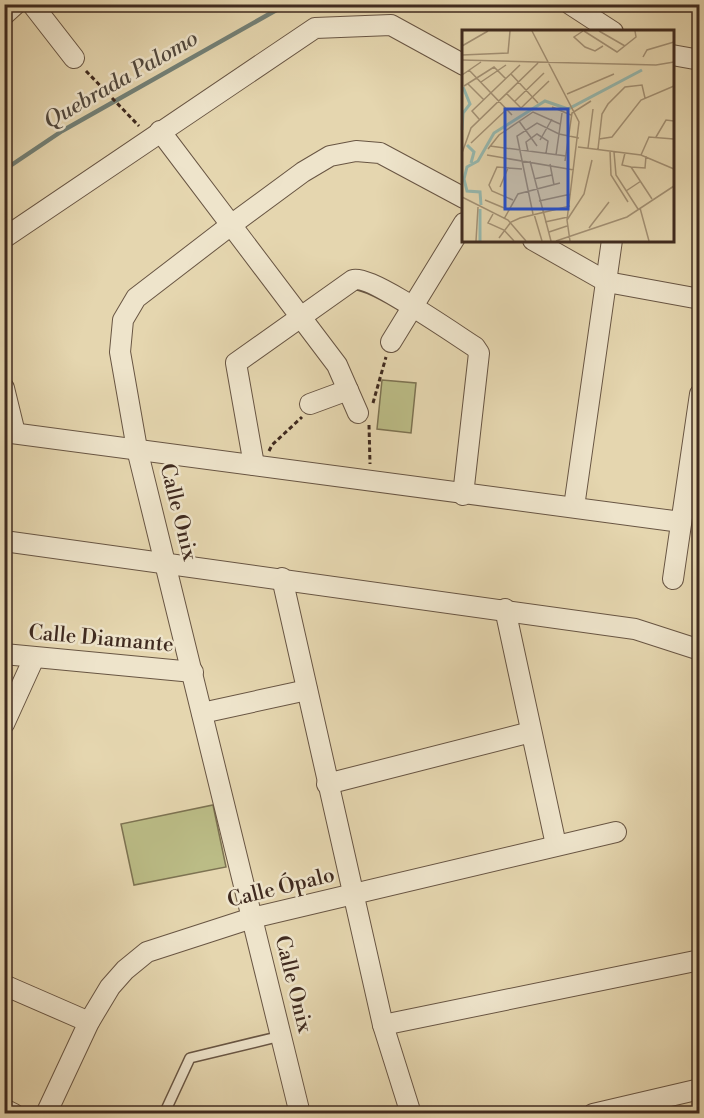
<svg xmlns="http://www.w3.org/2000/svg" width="704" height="1118" viewBox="0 0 704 1118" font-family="'Libre Bodoni',serif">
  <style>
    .green { fill: #bbbc86; stroke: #7d7352; stroke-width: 1.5 }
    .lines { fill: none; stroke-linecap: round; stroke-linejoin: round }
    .stream { stroke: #738076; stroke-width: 4.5 }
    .service-casing { stroke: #685543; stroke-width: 12 }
    .minor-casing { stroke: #685543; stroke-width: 22 }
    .path { stroke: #3f2a1f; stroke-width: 3; stroke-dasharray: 4.5 3; stroke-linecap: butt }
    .service { stroke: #eee4cb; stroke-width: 9 }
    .minor { stroke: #eee4cb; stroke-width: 20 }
    .labels { text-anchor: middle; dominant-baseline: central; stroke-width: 5; stroke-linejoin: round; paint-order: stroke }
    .street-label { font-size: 21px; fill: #3f2a1f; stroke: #eee4cb }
    .water-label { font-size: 22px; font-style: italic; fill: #50473c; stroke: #eee4cb }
    .inset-river { fill: none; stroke: #96b9b0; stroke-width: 3 }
    .inset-road { fill: none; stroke: #a39175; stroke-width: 1.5 }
    .view { fill: #1d4ed8; fill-opacity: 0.15; stroke: #1d4ed8; stroke-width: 3 }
    .inset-edge { fill: none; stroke: #3f2a1f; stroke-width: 3 }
  </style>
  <rect width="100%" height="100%" fill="#e5d6af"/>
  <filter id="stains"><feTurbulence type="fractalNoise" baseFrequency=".00333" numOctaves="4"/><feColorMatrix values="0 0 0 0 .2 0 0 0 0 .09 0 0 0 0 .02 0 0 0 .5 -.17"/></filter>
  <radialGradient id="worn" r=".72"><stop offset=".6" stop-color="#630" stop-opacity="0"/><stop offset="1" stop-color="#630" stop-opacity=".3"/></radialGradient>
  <g class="green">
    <path d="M382,380L416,383L411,433L377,429Z"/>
    <path d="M213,805L226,867L134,885L121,824Z"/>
  </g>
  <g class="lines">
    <path class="stream" d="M4,170L62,131L287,4"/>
    <defs>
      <path id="service" d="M164,1114L190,1058L281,1036"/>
      <g id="minor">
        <path d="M32,4L74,58"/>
        <path d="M570,4L613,32"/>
        <path d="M4,15L16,4"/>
        <path d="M672,55L700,60"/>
        <path d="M160,131L337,365L358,413"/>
        <path d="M4,238L315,28L391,25L464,65"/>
        <path d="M533,240L607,282L700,299"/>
        <path d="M391,342L464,223"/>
        <path d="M4,388L15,433"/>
        <path d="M310,404L348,390"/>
        <path d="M4,432L681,522"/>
        <path d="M254,465L236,363L353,280C369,274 456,335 475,347L479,353L463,495"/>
        <path d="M574,507L612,240"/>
        <path d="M4,541L635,629L700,650"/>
        <path d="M282,578L383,1025L411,1114"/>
        <path d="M673,579L700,394"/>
        <path d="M505,609L556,845"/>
        <path d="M4,654L193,672"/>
        <path d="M202,713L307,690"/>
        <path d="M4,724L34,658"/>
        <path d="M327,784L531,732"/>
        <path d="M4,985L89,1022"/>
        <path d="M383,1025L700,960"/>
        <path d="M4,1109L14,1114"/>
        <path d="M46,1114L89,1022L110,987L125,970L147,952L252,918L616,832"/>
        <path d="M300,1114L137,449L120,352L123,320L136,298L231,225L303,172L330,156L356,151L380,153L464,198"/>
        <path d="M593,1114L700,1089"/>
      </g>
    </defs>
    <use href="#service" class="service-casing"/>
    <use href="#minor" class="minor-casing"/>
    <g class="path">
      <path d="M86,71L139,126"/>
      <path d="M373,403L386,357"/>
      <path d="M369,425L370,464"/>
      <path d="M269,451L272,445L302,417"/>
    </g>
    <use href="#service" class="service"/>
    <use href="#minor" class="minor"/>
  </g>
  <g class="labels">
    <g class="street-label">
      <text transform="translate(178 512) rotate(76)">Calle Onix</text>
      <text transform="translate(101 639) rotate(5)">Calle Diamante</text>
      <text transform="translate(281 888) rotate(-14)">Calle Ópalo</text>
      <text transform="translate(293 984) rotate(76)">Calle Onix</text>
    </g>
    <g class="water-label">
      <text transform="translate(121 80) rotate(-30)">Quebrada Palomo</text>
    </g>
  </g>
  <g transform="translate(462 30)">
    <rect width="212" height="212" fill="#e5d6af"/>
    <path class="inset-river" d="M0,100L1,83L8,74L1,57M5,115L12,122L9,133M19,175L18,162L5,161L2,149L5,137L16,131L32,103L83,71L106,79L180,40M18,179V211"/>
    <path class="inset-road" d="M70,1L117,92L105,190L108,211M121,1L112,7L123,17L133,21L141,16M122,1L155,22L174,7L173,1M137,1L163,16M0,16L26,1M0,25L46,23L48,1M181,27L185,20L212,12M0,30L194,35L212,32M7,40L50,85M49,44L76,73M0,45L19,32M19,52L44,35M6,54L22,70M2,56L32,37L44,49M44,63L59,78L87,51M105,64L152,44M52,72L82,43M90,77L109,85M17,89L10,81L58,35M57,91L75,116M194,107L204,90L212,91M137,109L150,107L179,70L212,56M78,110L90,89M9,113L45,79M28,116L104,126M116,117L179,125L212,139M126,118L131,79M26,119L37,105L71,82L98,94M136,119L140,84L146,74L163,57L180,55L183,68M66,121L64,112L75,104L86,111L84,123M148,121L149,145L166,172M152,122L154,145L176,179M0,123L9,98L76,33M163,123L160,135L169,137L183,138L184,126M25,125L112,140M94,125L100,83M179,125L187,107L212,109M68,131L89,211M103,131L110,83L129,71M88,134L92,155M169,137L190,169M72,149L90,145M38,157L46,138M164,161L179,151M0,167L46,190L64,211M23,170L47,180M51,170L30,161L27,155L35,137L60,139M77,171L109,164M178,178L187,211M31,184L26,193L42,200L52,211M71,184L55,106L75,93L97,104L117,108M72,184L80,211M42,189L56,164L98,153M105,190L122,164L130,130M83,192L106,187M127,198L147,172M87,202L105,196M37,208L49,192L58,188L108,176M14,211L16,177M94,211L165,187L212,156"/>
    <path class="view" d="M43,79H106V179H43Z"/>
    <rect width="212" height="212" class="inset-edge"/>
  </g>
  <rect width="704" height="1118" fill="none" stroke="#e5d6af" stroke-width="24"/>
  <rect x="6" y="6" width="692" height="1106" fill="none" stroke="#3f2a1f" stroke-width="3"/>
  <rect x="12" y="12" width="680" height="1094" fill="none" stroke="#3f2a1f" stroke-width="1.5"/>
  <rect width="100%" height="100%" filter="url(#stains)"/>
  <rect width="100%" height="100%" fill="url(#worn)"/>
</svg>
